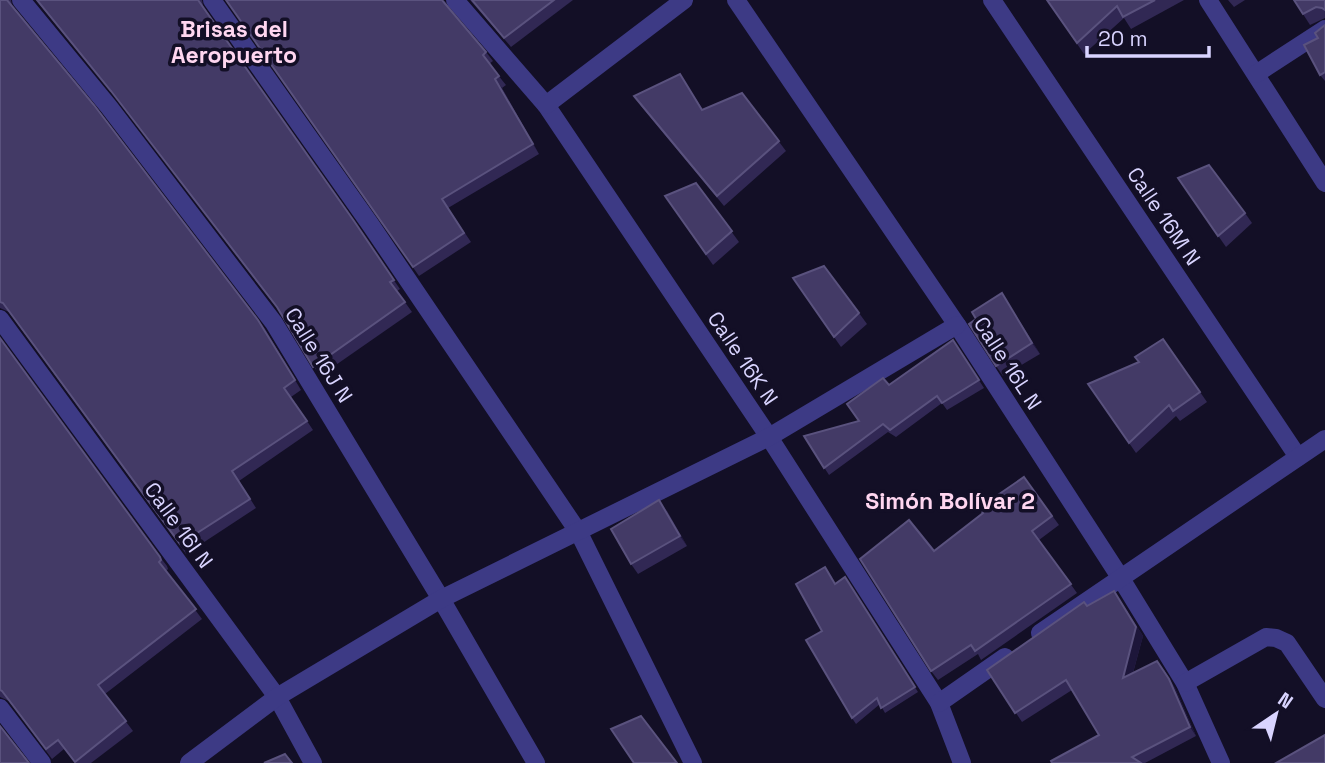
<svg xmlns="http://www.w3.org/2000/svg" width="1325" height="763" viewBox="0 0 1325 763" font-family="'Space Grotesk',sans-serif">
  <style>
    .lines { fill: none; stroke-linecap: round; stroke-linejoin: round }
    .street { stroke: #3d3a85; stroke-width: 18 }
    .wall { fill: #312854 }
    .shaded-wall { fill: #1d163a }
    .building { fill: #433a66; stroke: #5a527e; stroke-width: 2 }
    .labels { text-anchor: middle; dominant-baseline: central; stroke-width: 7; stroke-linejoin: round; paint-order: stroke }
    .street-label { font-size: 21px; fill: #d9d4ff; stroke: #130f26 }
    .neighbourhood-label { font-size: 23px; font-weight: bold; fill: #ffd6f0; stroke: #130f26 }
  </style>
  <rect width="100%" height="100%" fill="#130f26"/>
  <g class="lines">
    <g class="street">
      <path d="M21,0L109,107L274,323L441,599L536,763"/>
      <path d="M212,0L370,224L579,533L693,763"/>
      <path d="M455,0L546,105L769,437L939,703L962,763"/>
      <path d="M736,0L957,325L1120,577L1185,683L1221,763"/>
      <path d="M992,0L1298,457"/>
      <path d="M1208,0L1325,183"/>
      <path d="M1256,74L1325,29"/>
      <path d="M546,105L684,0"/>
      <path d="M0,319L277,697L313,763"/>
      <path d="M1040,633L1325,439"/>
      <path d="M1185,683L1266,637L1276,638L1287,643L1325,699"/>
      <path d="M939,703L1005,657"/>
      <path d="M0,708L42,763"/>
      <path d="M189,763L277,697L441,599L769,437L957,325"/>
    </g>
  </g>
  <g class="wall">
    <path d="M0,0H11L12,6L265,329L301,390L291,397L313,430L239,481L256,508L186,554L9,312L0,308Z"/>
    <path d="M36,0H202L203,6L400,289L397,291L412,312L320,376L279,311L118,100Z"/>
    <path d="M226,0L444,1L486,52L493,61L489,64L506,85L502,88L539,154L448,208L471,242L419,276Z"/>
    <path d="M470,0H573L511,47Z"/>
    <path d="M1047,0H1184L1131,29L1124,18L1084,54Z"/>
    <path d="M1228,0H1245L1234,7Z"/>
    <path d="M1294,0H1325V18L1310,25Z"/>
    <path d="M1325,25V81L1320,75L1318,38Z"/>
    <path d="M687,85L703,110L742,93L786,151L724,206L641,106L634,96Z"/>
    <path d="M1178,178L1245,213L1252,223L1226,247Z"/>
    <path d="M696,183L739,242L713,265L665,196Z"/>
    <path d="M793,278L859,313L867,324L841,347Z"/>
    <path d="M1002,293L1040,354L1003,376L996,366L976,319Z"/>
    <path d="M0,338L160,557L167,566L168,569L166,571L202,619L105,694L133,731L91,763H76L64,749L52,759L9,701L0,697Z"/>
    <path d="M1163,339L1207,402L1180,421L1176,416L1136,453L1088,384L1139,362Z"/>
    <path d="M953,340L984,388L947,410L942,403L896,437L888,432L829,475L804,436L859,421L889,385Z"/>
    <path d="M1024,477L1059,525L1039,540L1077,593L981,660L978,654L938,680L931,671L934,551L983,513Z"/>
    <path d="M667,511L687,546L638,574L631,564Z"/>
    <path d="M845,577L918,692L885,713L880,704L856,724L852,718L822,631L836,584Z"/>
    <path d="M1114,591L1143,636L1133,673L1164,670L1175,688L1196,736L1145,763H1052L1099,735L1072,690L1022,722L987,670Z"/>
  </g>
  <g class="shaded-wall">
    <path d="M495,79L502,88L539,154L533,144Z"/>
    <path d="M1002,293L1009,304L1040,354L1032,343Z"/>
    <path d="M258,320L265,329L301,390L295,380Z"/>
    <path d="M659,500L667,511L687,546L680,536Z"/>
    <path d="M1114,591L1143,636L1129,687L1123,678Z"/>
    <path d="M1157,661L1175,688L1196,736L1190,727Z"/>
  </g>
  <g class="building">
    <path d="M0,0H7L94,105L258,320L295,380L284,388L307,421L232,471L250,499L180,544L3,303L0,302Z"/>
    <path d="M37,0H198L354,221L394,280L390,282L405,302L313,367L277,307L111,91Z"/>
    <path d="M226,0H442L486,52L483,55L499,76L495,79L533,144L442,199L464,233L413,267Z"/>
    <path d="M472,0H554L504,38Z"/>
    <path d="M1047,0H1155L1123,17L1117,6L1077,43Z"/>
    <path d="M1294,0H1325V10L1322,8L1316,7L1303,14Z"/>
    <path d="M1325,25V72L1320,75L1304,45L1318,38L1315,33Z"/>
    <path d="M680,74L702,110L742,93L779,141L717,196L634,96Z"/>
    <path d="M1209,165L1245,213L1218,236L1178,178Z"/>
    <path d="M696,183L732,231L706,254L665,196Z"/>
    <path d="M824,266L859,313L834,337L793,278Z"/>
    <path d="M1002,293L1032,343L996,366L969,324L976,319L972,312Z"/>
    <path d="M0,338L160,557L161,560L159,562L196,609L98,685L126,721L75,762L58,740L46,749L2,691L0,690Z"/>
    <path d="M1163,339L1200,392L1173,411L1169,405L1129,443L1088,384L1139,362L1135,357Z"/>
    <path d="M953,340L979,380L942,403L937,396L890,430L883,424L824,468L804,436L859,421L847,404L883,378L889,385Z"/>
    <path d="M1024,477L1052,516L1032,531L1071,584L975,651L971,645L931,671L860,559L909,520L934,551L983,513L979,508Z"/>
    <path d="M659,500L680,536L631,564L611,529Z"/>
    <path d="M825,567L835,584L845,577L915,687L881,708L877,698L852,718L806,640L822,631L796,584Z"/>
    <path d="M1114,591L1136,627L1123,678L1157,661L1169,679L1190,727L1132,757L1141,763H1052L1051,761L1099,735L1066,680L1015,713L987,670L1084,602L1087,606Z"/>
    <path d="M641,716L677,763H634L611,729Z"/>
    <path d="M0,726L29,763H0Z"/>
    <path d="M1325,735V763H1276Z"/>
    <path d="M285,754L292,763H264Z"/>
  </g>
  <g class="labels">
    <g class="street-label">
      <text transform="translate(1164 216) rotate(56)">Calle 16M N</text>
      <text transform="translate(319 355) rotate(58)">Calle 16J N</text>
      <text transform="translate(743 358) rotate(56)">Calle 16K N</text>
      <text transform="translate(1008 363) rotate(57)">Calle 16L N</text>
      <text transform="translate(179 525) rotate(54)">Calle 16I N</text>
    </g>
    <g class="neighbourhood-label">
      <text x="234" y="29">Brisas del<tspan x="234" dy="26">Aeropuerto</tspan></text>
      <text x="950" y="501">Simón Bolívar 2</text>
    </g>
  </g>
  <g transform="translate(1276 714) rotate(35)" stroke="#130f26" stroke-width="5" paint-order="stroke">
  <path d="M0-5L12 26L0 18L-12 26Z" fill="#d9d4ff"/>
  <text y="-10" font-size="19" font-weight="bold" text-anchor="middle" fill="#d9d4ff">N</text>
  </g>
  <path d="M1087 46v10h122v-10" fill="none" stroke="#d9d4ff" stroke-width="3.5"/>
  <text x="1098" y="46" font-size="21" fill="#d9d4ff" stroke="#130f26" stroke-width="5" paint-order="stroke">20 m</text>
</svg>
